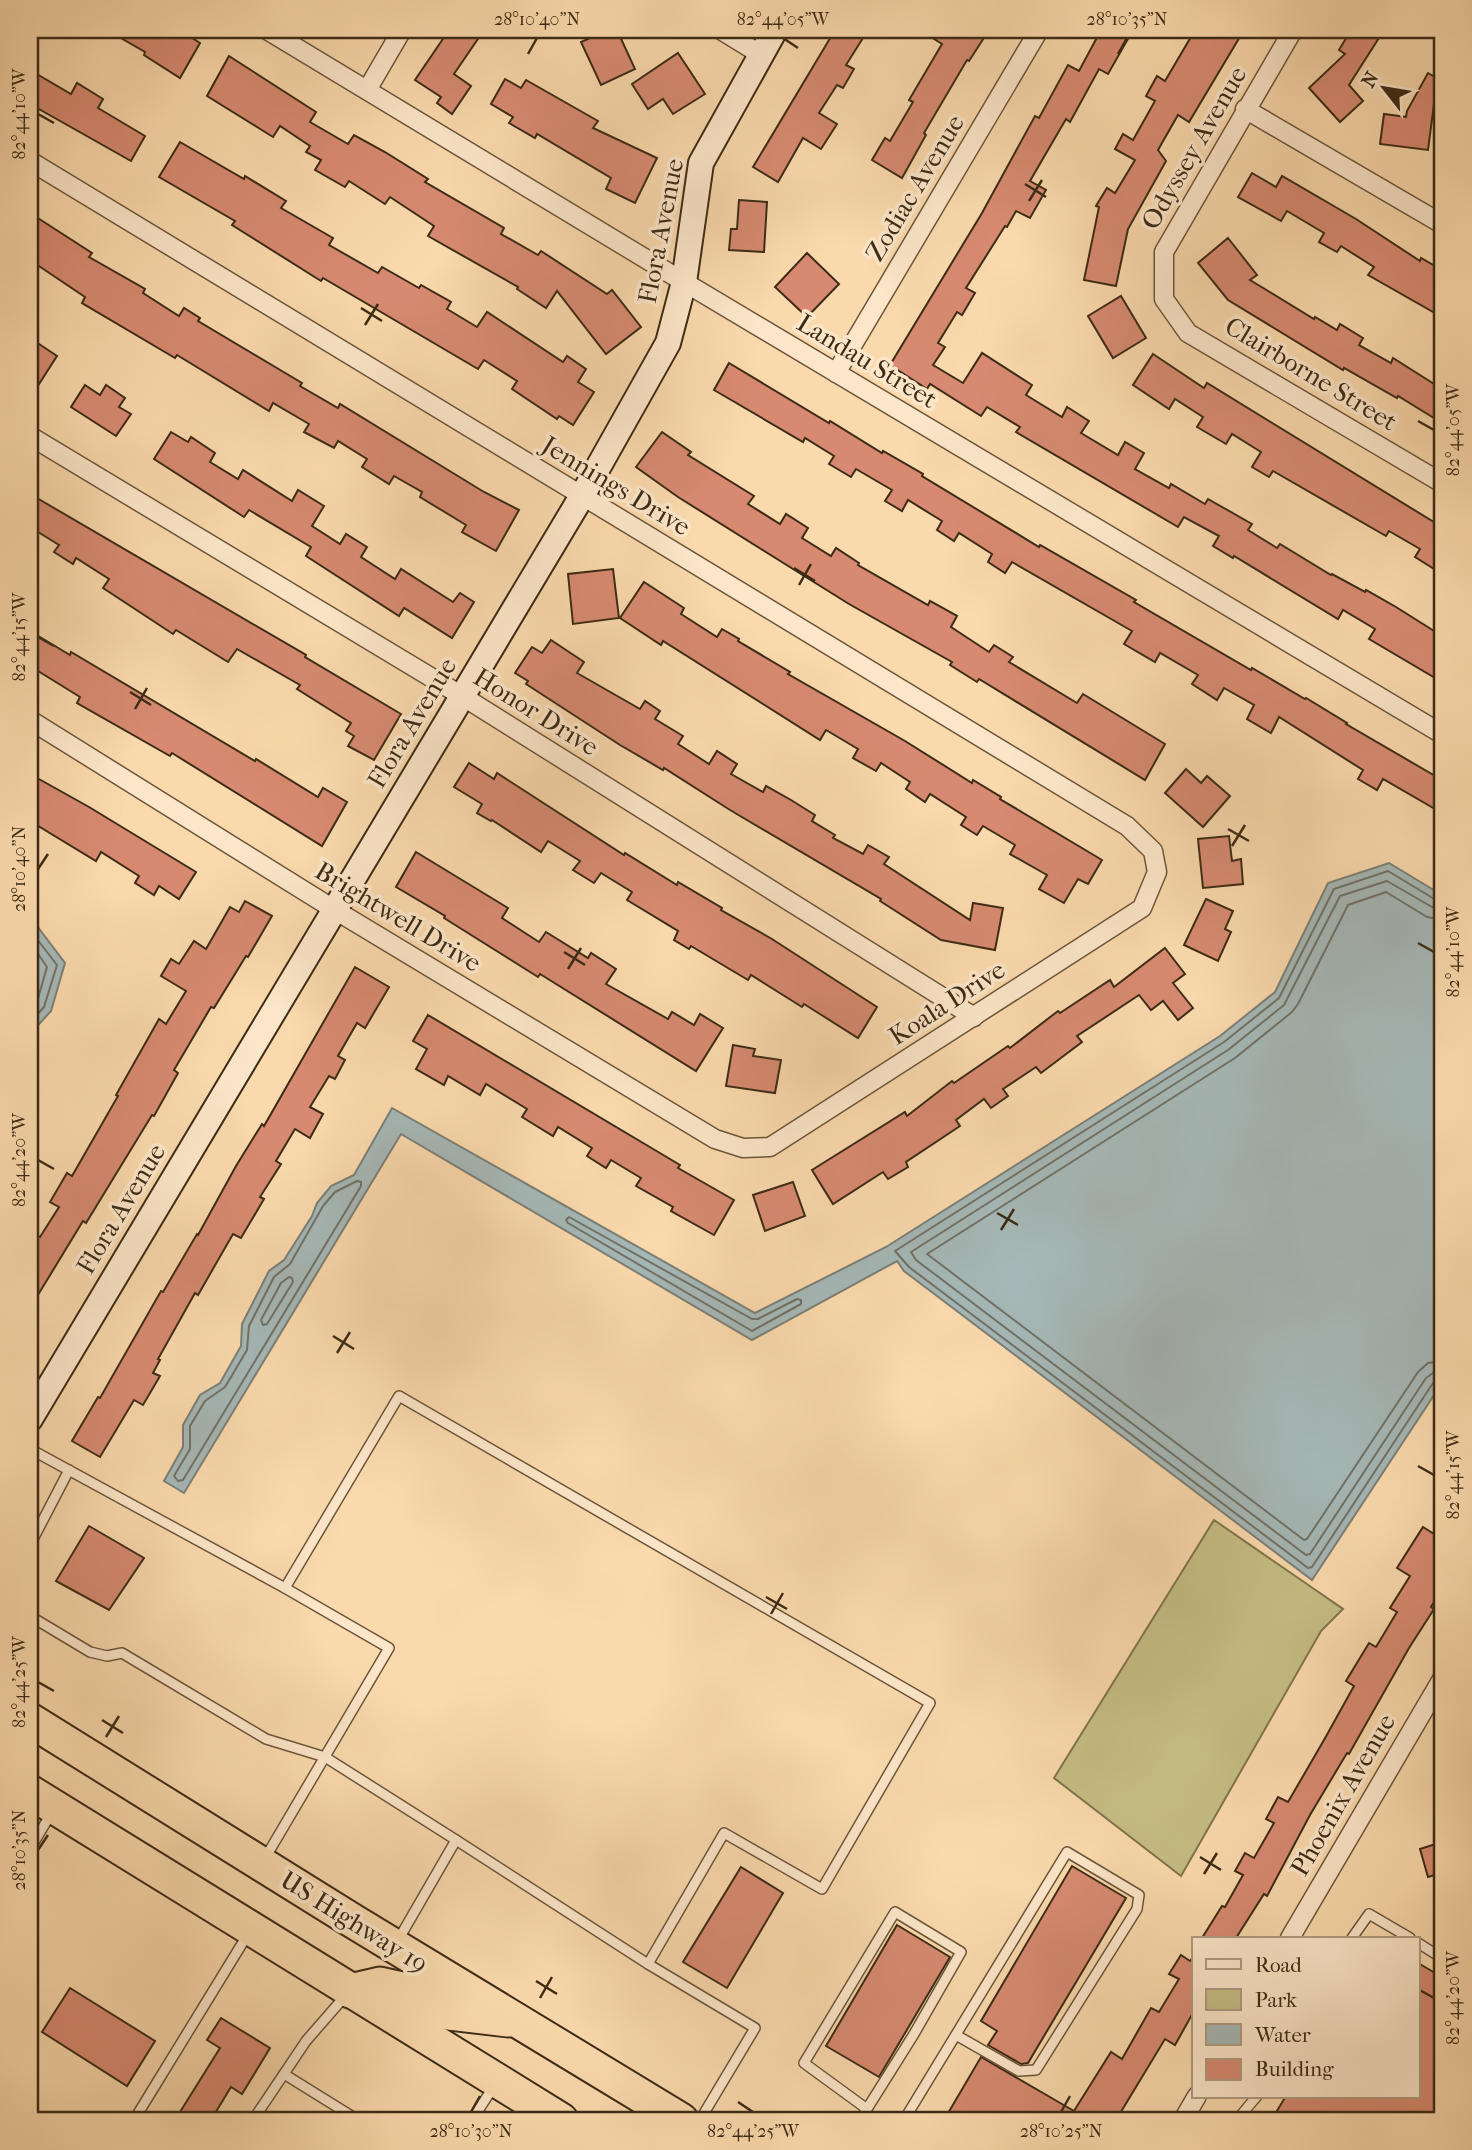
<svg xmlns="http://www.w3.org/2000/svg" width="1472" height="2150" viewBox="0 0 1472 2150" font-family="'IM FELL French Canon',serif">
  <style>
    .green { fill: #c5bd84; stroke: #80744c; stroke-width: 2 }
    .water { fill: #a5b7b6; stroke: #7b7f76; stroke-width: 2 }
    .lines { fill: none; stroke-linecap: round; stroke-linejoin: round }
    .shore { stroke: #707166; stroke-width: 2 }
    .building { fill: #d78a71; stroke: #3c2b15; stroke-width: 2 }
    .lane-casing { stroke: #6c563b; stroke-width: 12 }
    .street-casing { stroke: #6c563b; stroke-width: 21 }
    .secondary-casing { stroke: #3c2b15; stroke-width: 28 }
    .highway-casing { stroke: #3c2b15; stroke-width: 37 }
    .lane { stroke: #fce6c9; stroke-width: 9 }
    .street { stroke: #fce6c9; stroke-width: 18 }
    .secondary { stroke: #fce6c9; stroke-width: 24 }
    .highway { stroke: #fad9ac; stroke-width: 33 }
    .ticks { fill: none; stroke: #3c2b15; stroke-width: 2.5 }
    .labels { text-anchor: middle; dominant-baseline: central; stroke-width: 7; stroke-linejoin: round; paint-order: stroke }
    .street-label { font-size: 26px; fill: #3c2b15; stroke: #fce6c9 }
    .neatline { fill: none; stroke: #3c2b15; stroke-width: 2.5 }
    .ticks-label { font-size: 18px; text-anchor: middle; fill: #3c2b15 }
  </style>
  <rect width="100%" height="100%" fill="#fad9ac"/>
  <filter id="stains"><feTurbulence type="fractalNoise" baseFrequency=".00286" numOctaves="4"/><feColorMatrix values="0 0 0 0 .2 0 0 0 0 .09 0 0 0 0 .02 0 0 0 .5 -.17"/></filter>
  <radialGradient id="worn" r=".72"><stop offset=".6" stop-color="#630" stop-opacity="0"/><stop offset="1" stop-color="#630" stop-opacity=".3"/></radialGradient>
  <path class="green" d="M1214,1520L1343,1609L1321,1631L1181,1876L1054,1778Z"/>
  <g class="water">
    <path d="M1389,863L1442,895V1383L1312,1580L904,1271L897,1261L752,1340L401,1134L184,1493L164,1481L183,1447V1425L200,1395L220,1383L241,1346L242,1324L269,1271L284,1260L312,1216L317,1203L331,1186L354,1175L392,1108L755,1313L886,1247L1220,1036L1275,992L1328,883Z"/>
    <path d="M30,922L37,926L65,963L51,1011L30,1034Z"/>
  </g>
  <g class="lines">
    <g class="shore">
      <path d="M1442,901L1436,900L1388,871L1334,889L1279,998L1224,1042L895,1251L909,1267L1308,1568L1312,1567L1433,1383L1442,1380"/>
      <path d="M1442,909L1432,907L1387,881L1340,896L1284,1005L1228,1050L911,1252L916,1260L1306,1555L1310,1554L1426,1378L1433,1373L1442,1371"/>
      <path d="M1442,920L1427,917L1386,892L1348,905L1298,1004L1292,1012L1235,1058L927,1254L1304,1540L1307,1539L1418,1372L1428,1363L1442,1361"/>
      <path d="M30,930L57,965L44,1007L30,1023"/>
      <path d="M30,942L47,967L37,1002L30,1010"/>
      <path d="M357,1181L361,1182V1186L183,1480L178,1481L174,1476L190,1449V1426L205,1401L225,1387L247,1350L249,1326L274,1277L290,1264L323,1206L335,1192Z"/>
      <path d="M569,1217L752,1319H758L797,1299L801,1300V1304L752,1331L568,1223L566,1220Z"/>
      <path d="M289,1277L292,1278L293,1282L267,1324L263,1325L261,1320L281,1283Z"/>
    </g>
  </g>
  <g class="building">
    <path d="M107,30H180L200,43L180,78L144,55L145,52Z"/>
    <path d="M449,30H484L454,74L471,86L452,114L437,103L441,97L415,80Z"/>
    <path d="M608,30H617L635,69L601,85L581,42Z"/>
    <path d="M835,30H868L846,65L854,69L843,88L837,85L819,113L837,124L821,149L803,138L778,182L753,167Z"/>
    <path d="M920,30H989L969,61L967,60L924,133L926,135L902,178L872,160L885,138L890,141L913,102L909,100L942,44Z"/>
    <path d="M1101,30H1133L1108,74L1099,69L1070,122L1066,119L1030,181L1046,190L1030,218L1016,211L1007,227L1005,226L966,288L975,293L962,315L957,312L938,343L945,347L933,365L963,383L982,353L1032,385L1026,395L1062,417L1067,407L1089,421L1081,433L1118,455L1125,442L1144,453L1135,469L1169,488L1171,484L1205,504L1208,499L1252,524L1248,530L1277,548L1280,544L1331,575L1332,574L1365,592L1366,590L1396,607L1442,636V682L1369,639L1375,629L1343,610L1338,619L1234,556L1233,558L1213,546L1219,536L1184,517L1178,527L1016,432L1020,427L987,407L981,416L930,384L927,389L890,365L982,213L1035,116L1039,118L1068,65L1079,71Z"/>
    <path d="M1195,30H1244L1189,122L1178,115L1158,150L1166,161L1128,229L1116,286L1084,280L1099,207L1096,206L1107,188L1115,193L1135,160L1115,149L1123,134L1133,140L1155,101L1146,96L1157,76L1165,81Z"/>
    <path d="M1351,30H1384L1349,85L1363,101L1340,122L1309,88L1345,54L1339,50Z"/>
    <path d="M678,53L705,94L673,114L663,99L648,109L632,84Z"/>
    <path d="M229,56L316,112L310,122L348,144L354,135L385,152L428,179L425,182L504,228L501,234L538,255L541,251L607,294L612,290L641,327L606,354L557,291L546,308L517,289L518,287L428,236L434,226L390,197L385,204L349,181L345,187L315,170L321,160L306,152L310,146L280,126L273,137L207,96Z"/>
    <path d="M30,70L71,94L77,83L103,99L98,108L145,136L131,161L30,104Z"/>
    <path d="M1428,73L1442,81V109L1434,104L1428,150L1380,144L1384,114L1406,117L1407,111Z"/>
    <path d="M505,79L521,88L526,80L598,121L593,128L657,158L635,203L606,189L611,178L537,134L535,138L509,123L513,117L491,104Z"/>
    <path d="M180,142L244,179L245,176L286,201L281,208L333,238L329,245L378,273L382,267L419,288L421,285L451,302L447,309L477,327L487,312L563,362L567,356L586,369L578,382L594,392L573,425L559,416L557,419L512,389L517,381L484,360L478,369L323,278L321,281L232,225L235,221L159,177Z"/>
    <path d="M1252,173L1276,187L1282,176L1356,219L1420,261L1421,258L1442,270V317L1368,275L1374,267L1341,246L1337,252L1319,242L1324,233L1287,211L1281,221L1238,197Z"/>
    <path d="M739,200L767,202L764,252L729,250L731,229H737Z"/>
    <path d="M30,213L92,253L89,257L145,289L143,293L179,316L184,308L200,318L198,321L302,383L300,386L338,408L340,404L484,492L519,510L496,551L462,532L466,525L420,497L422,492L394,476L389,484L362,467L367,459L338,441L334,448L304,432L309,424L273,403L269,411L177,355L175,358L82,303L85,297L30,260Z"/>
    <path d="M1228,238L1257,275L1250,280L1314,319L1315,317L1337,330L1340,324L1363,338L1359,345L1391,363L1393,358L1442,389V423L1398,396L1397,398L1344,368L1343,370L1228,300L1198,263Z"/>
    <path d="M807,253L839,284L807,317L775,287Z"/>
    <path d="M1121,296L1146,338L1113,358L1088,316Z"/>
    <path d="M30,338L57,356L30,398Z"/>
    <path d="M1153,354L1204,388L1207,383L1442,527V574L1415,557L1420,549L1389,531L1386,536L1273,471L1269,477L1252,467L1261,452L1232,434L1226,444L1197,427L1203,417L1175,399L1169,409L1133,385Z"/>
    <path d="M729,363L829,423L830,421L882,453L883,451L923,474L922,476L1039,547L1040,545L1136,600L1134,602L1251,670L1252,668L1305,699L1306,698L1347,723L1346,724L1442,780V813L1383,779L1377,790L1358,779L1363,770L1279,717L1271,733L1247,719L1254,705L1224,688L1217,700L1192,684L1198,675L1160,653L1155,662L1124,644L1132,631L1012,562L1005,573L988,562L992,554L959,533L954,541L937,530L942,521L908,500L902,511L885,501L892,490L856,469L851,477L829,464L834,456L805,438L803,442L714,390Z"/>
    <path d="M85,385L100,395L106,385L125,398L119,407L131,414L116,436L71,407Z"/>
    <path d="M171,432L188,442L191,437L215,453L210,462L238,479L243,470L292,501L298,490L324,506L312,526L340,544L346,534L367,547L361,557L395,579L401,569L453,602L460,593L474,602L452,638L404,608L399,616L306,556L311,547L249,510L244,517L154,459Z"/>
    <path d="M662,432L691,452L688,455L754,496L748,504L780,524L786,514L808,528L802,538L831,556L836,548L859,563L858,565L928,605L930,601L957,616L951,627L989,652L994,645L1013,657L1009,662L1077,703L1083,694L1165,744L1145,780L979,679L977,682L950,665L952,662L849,604L678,497L636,467Z"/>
    <path d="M30,494L306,655L305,657L401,714L374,760L348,746L354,736L346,731L351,723L297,689L300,685L237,649L228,662L176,630L173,634L103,588L109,579L76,558L73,564L54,552L59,545L30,527Z"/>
    <path d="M613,569L619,618L573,624L568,574Z"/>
    <path d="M644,582L684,608L681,614L717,637L722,629L739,639L738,641L790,672L788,674L905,741L972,783L973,780L1001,797L1000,799L1102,860L1088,884L1078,879L1064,903L1039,889L1047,875L1010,854L1015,845L983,826L977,835L961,825L966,817L930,794L925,802L906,789L910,782L881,763L876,771L853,758L858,749L826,730L820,740L663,641L661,645L620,618Z"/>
    <path d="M30,631L70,655L71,652L255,761L256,759L318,797L323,788L347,802L322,846L172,753L170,756L77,703L80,697L30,666Z"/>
    <path d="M551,640L584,662L577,673L640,709L645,701L660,711L655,719L683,736L678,744L709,764L717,751L737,764L731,774L763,792L766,786L791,800L815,815L812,821L835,835L833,838L863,854L868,845L889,857L884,864L970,920L973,903L1003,908L995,950L941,940L880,901L881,899L730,810L664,768L663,770L620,745L526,684L528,681L515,673L532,647L542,653Z"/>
    <path d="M469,763L494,779L497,773L624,855L625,853L677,885L678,882L722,908L721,910L772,939L877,1007L858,1038L804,1004L802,1007L751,975L748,980L691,946L689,949L674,940L678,931L627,900L632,892L601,873L594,883L573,870L580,861L548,841L541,852L492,820L491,821L477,813L482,804L454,787Z"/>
    <path d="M1186,769L1201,783L1207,776L1230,796L1203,827L1165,793Z"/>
    <path d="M30,774L89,807L196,872L179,899L159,886L154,895L135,883L139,876L101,852L96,861L30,821Z"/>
    <path d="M1229,836L1232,861L1241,859L1243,884L1203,888L1198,839Z"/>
    <path d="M416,852L508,908L502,918L539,942L546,932L588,958L591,953L616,969L606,984L668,1019L672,1012L694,1025L700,1014L723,1028L696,1071L540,974L538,977L444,918L445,916L396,887Z"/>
    <path d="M1206,899L1233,911L1225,929L1231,932L1218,961L1184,945Z"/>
    <path d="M245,901L272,916L248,957L246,956L214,1008L211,1007L174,1070L178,1073L154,1116L152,1115L86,1223L83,1221L30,1308V1231L40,1237L59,1207L50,1202L67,1173L72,1176L118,1096L116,1095L159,1019L166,1024L186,991L161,976L171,959L179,964L194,941L206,949L230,907L239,912Z"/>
    <path d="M1165,948L1185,974L1173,983L1193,1008L1178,1020L1163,1001L1151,1010L1139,995L1077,1036L1082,1042L1041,1073L1036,1067L1003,1089L1008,1096L991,1108L984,1099L956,1120L960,1126L906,1162L908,1167L888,1179L883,1172L833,1204L812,1170L905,1112L907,1116L952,1081L954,1083L1008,1046L1010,1048L1058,1011L1060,1013L1110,980L1114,987Z"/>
    <path d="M355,967L389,987L365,1028L357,1023L338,1056L345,1060L335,1079L329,1076L310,1107L323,1114L310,1138L295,1129L276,1161L281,1164L260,1197L264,1199L241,1238L233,1234L198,1295L195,1293L158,1359L160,1360L153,1373L160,1376L143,1405L134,1400L100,1457L72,1441L98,1397L100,1398L161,1291L163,1292L197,1234L198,1235L236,1166L262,1124L264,1126Z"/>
    <path d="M428,1015L680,1165L678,1168L734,1200L714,1235L671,1211L673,1207L636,1186L641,1178L611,1160L606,1168L587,1156L592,1148L558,1127L553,1136L522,1117L527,1109L486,1084L480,1095L448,1076L444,1085L416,1069L427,1049L413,1041Z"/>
    <path d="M733,1045L755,1049L753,1056L781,1060L775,1093L726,1086Z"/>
    <path d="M793,1182L805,1216L765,1231L753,1195Z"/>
    <path d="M89,1526L144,1558L109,1610L56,1581Z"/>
    <path d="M1423,1527L1442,1539V1589L1431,1607L1434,1609L1409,1648L1349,1754L1347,1753L1310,1815L1267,1896L1264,1894L1236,1938H1202L1222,1906L1225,1907L1243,1875L1235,1871L1245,1853L1254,1858L1274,1823L1266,1819L1278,1797L1288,1802L1324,1740L1354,1686L1346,1681L1369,1643L1376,1647L1397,1612L1390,1608L1410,1576L1397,1568Z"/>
    <path d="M1442,1842V1873L1428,1877L1420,1849Z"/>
    <path d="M1072,1866L1126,1898L1028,2063L1021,2064L988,2045L997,2031L981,2021Z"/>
    <path d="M741,1867L783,1893L727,1988L683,1962Z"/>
    <path d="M897,1925L950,1957L879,2077L826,2046Z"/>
    <path d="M1181,1955L1190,1961L1194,1956V2011L1175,2045L1165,2039L1116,2120H944L981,2057L1074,2111L1111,2052L1122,2059L1151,2008L1159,2012L1179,1979L1169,1974Z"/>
    <path d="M1418,1963L1442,1977V2104L1433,2120H1286L1275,2114L1286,2096H1418Z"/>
    <path d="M70,1988L155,2041L127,2086L42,2032Z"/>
    <path d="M221,2018L270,2048L242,2094L231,2087L211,2120H175L220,2048L207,2040Z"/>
  </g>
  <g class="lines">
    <defs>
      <g id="lane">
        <path d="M30,1449L285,1588"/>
        <path d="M30,1545L69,1470"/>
        <path d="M30,1616L90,1652L107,1656L122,1653L266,1739L325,1757L456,1840L397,1942"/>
        <path d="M456,1840L648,1964"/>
        <path d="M30,1849L52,1812"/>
        <path d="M264,1860L389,1648L285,1588L399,1396L930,1703L822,1889L724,1833L648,1964L755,2028L700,2120"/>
        <path d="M1352,1938L1369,1914L1410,1938"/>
        <path d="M1418,1943L1442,1958"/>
        <path d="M284,2074L358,2120"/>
        <path d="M134,2120L248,1934"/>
        <path d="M253,2120L306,2041L346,1995"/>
        <path d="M472,2120L494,2086"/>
        <path d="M860,2120L914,2034L961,1952L895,1912L804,2063L867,2109"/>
        <path d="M904,2120L1067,1852L1139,1895L1137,1909L1036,2070L1019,2071L956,2035"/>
        <path d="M1237,2120L1257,2096"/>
      </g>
      <g id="street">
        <path d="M267,30L684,282L1442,734"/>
        <path d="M721,30L760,54"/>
        <path d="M1293,30L1164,252V299L1188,333L1442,483"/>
        <path d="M367,90L402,30"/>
        <path d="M1245,109L1442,224"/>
        <path d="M30,161L1127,826L1153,851L1157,872L1142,908L770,1147L743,1148L715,1139L335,910L30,720"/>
        <path d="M836,373L1039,30"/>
        <path d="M30,436L462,696L974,1017"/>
        <path d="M1290,1938L1442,1679"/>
        <path d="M1183,2120L1197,2096"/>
      </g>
      <path id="secondary" d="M30,1419L582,496L668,343L684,282L701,163L775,30"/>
      <g id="highway">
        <path d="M30,1720L353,1921L681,2120"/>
        <path d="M30,1792L561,2120"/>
        <path d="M350,1991L380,1984L407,1990L449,2013L508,2020"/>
      </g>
    </defs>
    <use href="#lane" class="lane-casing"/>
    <use href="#street" class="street-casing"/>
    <use href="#secondary" class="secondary-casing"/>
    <use href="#highway" class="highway-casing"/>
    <use href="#lane" class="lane"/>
    <use href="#street" class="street"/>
    <use href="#secondary" class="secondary"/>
    <use href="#highway" class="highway"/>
  </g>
  <path class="ticks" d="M783,38L798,48M528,54L537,38M1118,54L1127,38M38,114L54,123M1025,184L1046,197M1029,201L1042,180M361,308L382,321M365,325L378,304M1418,421L1434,430M794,568L815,581M799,585L811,564M38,637L54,646M130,692L151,705M135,709L147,688M1228,829L1249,841M1232,846L1245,825M38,869L48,854M1418,943L1434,952M564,952L585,965M568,969L581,948M38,1160L54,1169M997,1213L1018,1225M1001,1230L1014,1209M333,1336L354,1349M337,1353L350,1332M1418,1466L1434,1475M766,1597L787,1609M771,1614L783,1593M38,1682L54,1691M102,1720L123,1733M106,1737L119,1716M38,1850L48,1835M1200,1857L1221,1870M1204,1874L1217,1853M536,1981L557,1994M1418,1989L1434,1998M540,1998L552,1977M738,2102L753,2112M471,2112L480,2096M1061,2112L1070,2096"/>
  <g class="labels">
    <g class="street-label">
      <text transform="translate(1194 148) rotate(-60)">Odyssey Avenue</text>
      <text transform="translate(915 188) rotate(-59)">Zodiac Avenue</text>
      <text transform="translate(661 231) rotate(-79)">Flora Avenue</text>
      <text transform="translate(867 361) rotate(31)">Landau Street</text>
      <text transform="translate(1311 374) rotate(31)">Clairborne Street</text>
      <text transform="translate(616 486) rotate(31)">Jennings Drive</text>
      <text transform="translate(536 712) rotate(32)">Honor Drive</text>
      <text transform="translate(412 723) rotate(-59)">Flora Avenue</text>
      <text transform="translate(398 917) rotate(31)">Brightwell Drive</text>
      <text transform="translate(947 1003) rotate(-33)">Koala Drive</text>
      <text transform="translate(121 1209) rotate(-59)">Flora Avenue</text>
      <text transform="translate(1343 1795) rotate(-60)">Phoenix Avenue</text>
      <text transform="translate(354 1922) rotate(32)">US Highway 19</text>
    </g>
  </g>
  <rect width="1472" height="2150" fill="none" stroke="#fad9ac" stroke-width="77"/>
  <rect x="1192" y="1937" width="228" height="161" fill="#fce6c9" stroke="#af9b81" stroke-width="2"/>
  <rect x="1206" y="1959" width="35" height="10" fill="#fce6c9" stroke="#af9b81" stroke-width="2"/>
  <text x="1255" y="1972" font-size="21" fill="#3c2b15">Road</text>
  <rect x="1206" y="1989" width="35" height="21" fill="#c5bd84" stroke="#af9b81" stroke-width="2"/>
  <text x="1255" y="2007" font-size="21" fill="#3c2b15">Park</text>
  <rect x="1206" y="2024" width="35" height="21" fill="#a5b7b6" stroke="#af9b81" stroke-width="2"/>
  <text x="1255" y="2042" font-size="21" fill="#3c2b15">Water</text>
  <rect x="1206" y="2059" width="35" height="21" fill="#d78a71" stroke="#af9b81" stroke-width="2"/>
  <text x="1255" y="2076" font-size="21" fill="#3c2b15">Building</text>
  <g transform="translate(1384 88) rotate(301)" stroke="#fce6c9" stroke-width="5" paint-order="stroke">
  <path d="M0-5L12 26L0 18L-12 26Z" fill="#3c2b15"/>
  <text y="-10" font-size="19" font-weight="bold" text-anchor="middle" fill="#3c2b15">N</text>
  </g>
  <rect x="38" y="38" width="1396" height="2074" class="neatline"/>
  <g class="ticks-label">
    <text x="537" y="25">28°10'40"N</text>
    <text x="783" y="25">82°44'05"W</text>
    <text x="1127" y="25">28°10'35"N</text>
    <text transform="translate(19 114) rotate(-90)" y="6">82°44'10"W</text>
    <text transform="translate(1453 430) rotate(-90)" y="6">82°44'05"W</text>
    <text transform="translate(19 637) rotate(-90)" y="6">82°44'15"W</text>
    <text transform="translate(19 869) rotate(-90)" y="6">28°10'40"N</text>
    <text transform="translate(1453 952) rotate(-90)" y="6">82°44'10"W</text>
    <text transform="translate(19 1160) rotate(-90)" y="6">82°44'20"W</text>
    <text transform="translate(1453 1475) rotate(-90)" y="6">82°44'15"W</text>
    <text transform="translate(19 1682) rotate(-90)" y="6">82°44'25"W</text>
    <text transform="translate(19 1850) rotate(-90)" y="6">28°10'35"N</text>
    <text transform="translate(1453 1998) rotate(-90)" y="6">82°44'20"W</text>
    <text x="471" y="2137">28°10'30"N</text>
    <text x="753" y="2137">82°44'25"W</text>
    <text x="1061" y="2137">28°10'25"N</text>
  </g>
  <rect width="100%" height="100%" filter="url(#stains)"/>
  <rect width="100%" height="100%" fill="url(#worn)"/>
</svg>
